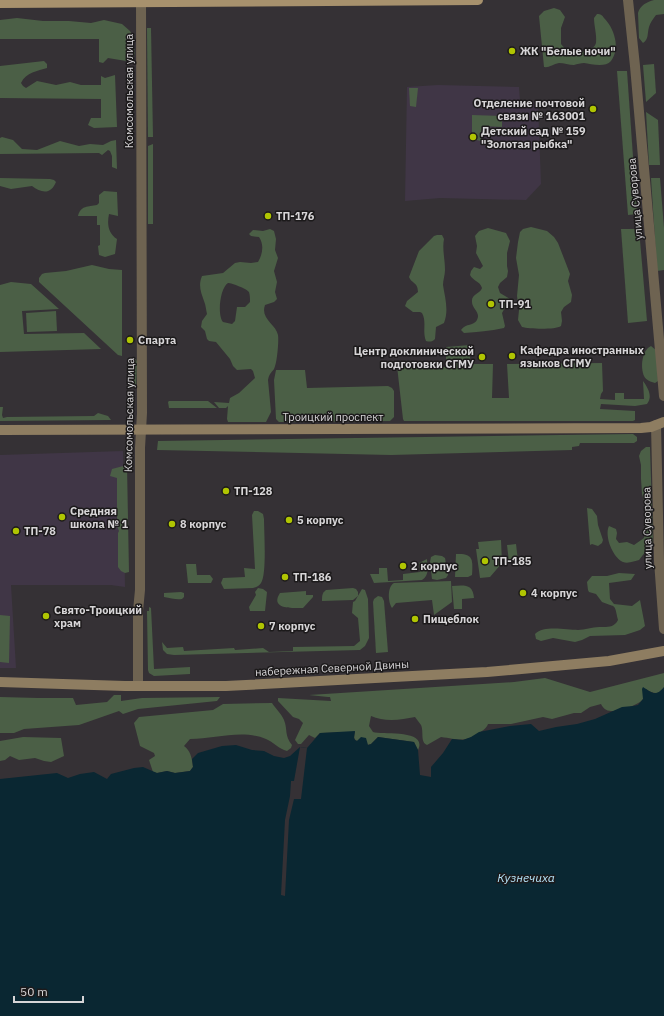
<svg xmlns="http://www.w3.org/2000/svg" width="664" height="1016" viewBox="0 0 664 1016" font-family="'IBM Plex Sans',sans-serif">
  <style>
    .education { fill: #403646 }
    .green { fill: #4b5f46; fill-rule: evenodd }
    .water { fill: #0a2732 }
    .pier { fill: #353135 }
    .lines { fill: none; stroke-linecap: round; stroke-linejoin: round }
    .street { stroke: #6e6351; stroke-width: 10 }
    .secondary { stroke: #8e7d61; stroke-width: 10 }
    .primary { stroke: #a7916d; stroke-width: 10 }
    .poi-dot { fill: #b0c502; stroke: #1c1a1b; stroke-width: 1.5 }
    .labels { text-anchor: middle; dominant-baseline: central; stroke-width: 3; stroke-linejoin: round; paint-order: stroke }
    .poi-label { font-size: 11px; font-weight: bold; fill: #d7d5d7; stroke: #1c1a1b; text-anchor: start }
    .street-label { font-size: 11px; fill: #d7d5d7; stroke: #1c1a1b }
    .water-label { font-size: 12px; font-style: italic; fill: #b4e4fa; stroke: #1c1a1b }
  </style>
  <rect width="100%" height="100%" fill="#353135"/>
  <g class="education">
    <path d="M438,85L519,87L520,101L538,102L541,184L526,200L440,198L405,201L407,87Z"/>
    <path d="M123,451L125,587L111,585H11L16,668H0V455Z"/>
  </g>
  <g class="green">
    <path d="M654,0H664V14L656,15C653,19 650,23 649,27C647,34 649,39 643,43L639,38L638,13C640,5 647,2 654,0Z"/>
    <path d="M554,8L560,10L565,17L561,28V44C563,46 565,49 567,51C574,54 594,52 596,43C597,35 594,26 594,18L597,14C601,14 602,15 604,18C614,28 621,48 611,61C605,68 591,64 584,63C581,63 577,64 574,65C569,65 564,63 559,63C553,64 549,68 544,67L539,16L544,11Z"/>
    <path d="M17,18L43,21H69L91,23L104,20L122,24L130,31L132,35L135,54L133,57L126,61L108,58L103,63L99,62V39H0V20Z"/>
    <path d="M147,28H151L153,137H148Z"/>
    <path d="M44,61L47,64V68C38,71 26,72 21,83L23,86L26,88L37,81L56,85L70,82L81,85H101V76L105,78L115,75L117,127L94,128L88,125L91,118H101V99L0,98V66Z"/>
    <path d="M654,64L656,93L646,102L643,65Z"/>
    <path d="M617,71H627L637,214L628,215Z"/>
    <path d="M409,88H418L416,107L410,106Z"/>
    <path d="M646,112L658,120L660,165H649Z"/>
    <path d="M472,115L502,116V127L482,126L481,141L472,139Z"/>
    <path d="M2,137L13,140L22,149L37,150L60,141L79,146L90,144L103,145L111,141L116,140L117,169L112,167V156L110,151L108,150L102,155L99,153L0,154V138Z"/>
    <path d="M153,144V224H148V146Z"/>
    <path d="M0,178L50,179L54,180L56,182C51,195 41,193 32,186L11,189L0,186Z"/>
    <path d="M651,178H660L664,228V270L657,271Z"/>
    <path d="M104,191L117,192L118,216L109,214C107,224 108,233 117,239L115,254L105,257L99,255L98,246L100,245V225H97V216H78C81,205 88,207 97,205L99,203V195Z"/>
    <path d="M531,227L547,231L554,237L558,243L565,261L570,274L568,281L572,295L571,302L564,307L561,312L562,321L561,326C555,330 529,329 522,327L518,320L519,310L517,296L519,275L516,258L518,242L520,232L523,229Z"/>
    <path d="M488,228L506,233L510,241L507,253V266L508,271L507,277L500,283L498,287L500,293L510,299L502,313L505,326L504,328C490,331 477,332 464,333L461,330C466,323 474,326 477,320C481,312 472,309 472,302C471,294 480,294 482,288C480,281 473,281 470,275L471,271L474,267L480,269L483,266L476,253L477,246L475,236L479,231Z"/>
    <path d="M270,229L274,231L276,239L275,250L278,258L274,271L277,282L275,292L277,299L274,302L265,305C260,319 276,324 278,335C279,341 277,364 274,369C271,373 269,374 268,380L271,412L266,422H228L227,419L228,406L226,408H219L214,402L229,403L230,398L239,393L255,378L253,371L251,369L237,370L233,366L230,359L216,342L209,341L207,339L205,331L201,327L202,321L207,314C206,310 206,306 204,301C201,292 198,286 202,276L223,273L235,263L240,262L251,263L258,262C263,254 264,244 259,237L251,236L249,234L253,230L263,231ZM228,283C232,283 247,289 249,292C250,295 250,299 250,302L245,307H237L235,321L232,324L223,322C217,315 220,288 228,283Z"/>
    <path d="M621,229H639L647,321L628,323Z"/>
    <path d="M437,235H442L444,239C442,249 445,259 445,270C445,275 443,280 443,285C445,298 449,310 444,323L436,327L435,339C432,342 430,342 426,341C422,331 427,322 422,313L420,312H413L405,306L407,301L418,292C418,282 412,284 409,277L419,251L434,236Z"/>
    <path d="M92,265L109,269L122,270V356L118,355L39,282V278L42,274L45,273L66,271Z"/>
    <path d="M11,282L31,284L59,309L22,311L24,334L84,333L101,349L0,352V285Z"/>
    <path d="M56,311L57,331L27,332L26,313Z"/>
    <path d="M470,345V364H493L492,398H509L507,364L602,363L603,391L601,394L600,399L615,400V393H624V399H644L643,381C648,388 653,396 647,404L635,406L601,404L600,409L635,411V420L633,421H404L403,419L397,366L446,367V347Z"/>
    <path d="M651,346L657,351L658,381L655,383C651,382 646,380 644,376C640,367 642,350 651,346Z"/>
    <path d="M133,359H136L137,362L136,387L131,385L132,369L130,365Z"/>
    <path d="M276,370H305L307,388L388,386L392,388L394,391V417L390,421L279,422L276,419L274,380Z"/>
    <path d="M169,401H208L217,408H169L168,402Z"/>
    <path d="M0,407H3L2,415L3,418L7,417L94,416L98,413L108,416L111,420L0,421Z"/>
    <path d="M633,434L637,437V441L634,443H580L579,446L572,447V450L391,455L157,450L158,441Z"/>
    <path d="M646,447H650L653,542L639,560C635,561 628,564 623,562C613,558 604,536 609,526L616,529L617,533L616,539L619,543L627,542L634,545L644,538L647,510L642,494L641,479V465L639,456L641,451Z"/>
    <path d="M127,465L129,572L125,573L121,571L118,567V533L119,531L117,526V478L110,476L112,469Z"/>
    <path d="M587,508L592,509L597,516L598,525L603,540L602,543L598,546L592,544L590,545Z"/>
    <path d="M254,511H258L263,514L264,519C264,531 267,574 261,583C259,586 257,587 253,588L224,589L221,583L223,578L245,577L244,568L255,569L252,515Z"/>
    <path d="M501,540L502,563L490,577L480,578L476,549H479L478,542Z"/>
    <path d="M516,544L518,561L509,562L507,545Z"/>
    <path d="M456,554C473,553 473,559 472,575L468,577H455Z"/>
    <path d="M435,555L442,556L445,558L448,575L446,578L437,580L432,579L430,562L431,557Z"/>
    <path d="M427,559C427,567 430,575 422,580L374,583L370,574H379V568H387L388,581L403,580V574L420,572L419,563Z"/>
    <path d="M186,564H196L197,575H210L213,579L211,583H188Z"/>
    <path d="M619,573L635,574L631,580L609,583L610,599L614,604L632,606L640,600L645,626L640,630L625,635L590,636L582,640L575,642L553,638L541,641L536,639L535,634C544,625 566,630 578,630C585,630 592,627 599,627C607,627 614,628 618,620C614,603 617,608 602,602L596,594L589,592L588,590L587,582L592,576H607Z"/>
    <path d="M451,581L452,602L434,615L432,600L396,603L392,608C388,602 387,587 394,583Z"/>
    <path d="M452,586C465,585 473,584 474,598L462,599V609H454Z"/>
    <path d="M258,588L263,589L267,592L265,611H250L249,607L256,595L255,592Z"/>
    <path d="M353,588L356,589L358,592V596L353,600L322,601C322,596 322,593 326,590Z"/>
    <path d="M362,589L365,590L368,599L369,638L365,646L360,650L174,655L167,654L163,650L162,642L167,648L183,647L184,651L234,648L235,650L263,648L269,652L293,651V647L354,646L360,641L358,618L352,613L353,602L355,601Z"/>
    <path d="M306,591V595H313V597L303,608C294,608 269,610 280,593Z"/>
    <path d="M181,592L184,593V597L182,599C176,600 171,598 164,597V593Z"/>
    <path d="M378,596L382,597L384,601L388,652L376,653L373,602L374,599Z"/>
    <path d="M149,607L151,608L154,669L190,667V674L154,676L149,673L148,670L147,611H149Z"/>
    <path d="M0,615L10,616L9,663L0,662Z"/>
    <path d="M664,673C664,677 664,684 664,688C660,696 651,693 646,689L643,694V699C639,705 618,712 611,711C606,711 603,708 601,704L590,707L581,713H574L552,719L543,717L511,724H488C486,729 483,730 479,733C464,743 458,739 441,737L427,745C420,742 424,732 421,725C419,722 417,720 415,717C401,720 384,722 371,716L369,726L373,732C383,735 428,729 418,750L414,742L378,737L371,744L367,745L366,743L360,739L357,741C353,739 354,736 355,732L320,733L315,738L309,735L301,744H298L295,740L303,723L299,719L293,717L278,701V698L331,701L330,697H328L309,695L514,682L545,678L590,692Z"/>
    <path d="M114,695H121V701L142,698L220,697L217,701L138,709L123,714L119,711L79,725L24,729L14,733H0V697L38,698H73L76,705L107,702Z"/>
    <path d="M272,703C276,709 281,713 284,720C288,730 284,735 292,745L291,748L287,751L284,750C277,747 273,742 266,739C242,729 215,739 190,739L184,746C191,751 192,759 193,767L190,771L175,773L167,771L157,773L153,772L149,760L155,756L154,753L140,746L134,723L139,717L213,710L223,704Z"/>
    <path d="M23,737L61,738L64,756L51,762L44,761L35,758L19,760L10,756L5,760L0,761V741Z"/>
  </g>
  <path class="water" d="M643,687C652,693 656,697 664,687V1016H0V779L57,773L68,778L80,774L94,772L107,779L111,774L134,768L143,767L157,773L167,771L175,773L190,771L193,767L192,759L198,753L222,746L236,745L252,750L264,751L274,756L284,758L290,756L300,747L307,748L320,733L355,731L354,738L355,740L357,741L361,737L366,738L368,745L371,744L378,737L414,742L418,750L420,775L431,777V767L443,753L452,739L463,740L471,737L479,732L510,726L531,724L539,731L556,727L577,724L595,719L622,707L633,706L638,705L643,699L642,689Z"/>
  <path class="pier" d="M300,747L307,748L301,799H294L289,820L285,896L281,895L285,820L290,796L291,781H294Z"/>
  <g class="lines">
    <g class="street">
      <path d="M628,0L635,66L664,396"/>
      <path d="M656,425L659,561L664,629"/>
      <path d="M138,686V611L140,590V448L142,413L141,0"/>
    </g>
    <g class="secondary">
      <path d="M0,430L641,428L651,427L664,422"/>
      <path d="M0,682L125,686H226L487,672L609,661L664,651"/>
    </g>
    <path class="primary" d="M0,3L478,0"/>
  </g>
  <g class="poi-dot">
    <circle cx="512" cy="51" r="4"/>
    <circle cx="593" cy="109" r="4"/>
    <circle cx="473" cy="137" r="4"/>
    <circle cx="268" cy="216" r="4"/>
    <circle cx="491" cy="304" r="4"/>
    <circle cx="130" cy="340" r="4"/>
    <circle cx="512" cy="356" r="4"/>
    <circle cx="482" cy="357" r="4"/>
    <circle cx="226" cy="491" r="4"/>
    <circle cx="62" cy="517" r="4"/>
    <circle cx="289" cy="520" r="4"/>
    <circle cx="172" cy="524" r="4"/>
    <circle cx="16" cy="531" r="4"/>
    <circle cx="485" cy="561" r="4"/>
    <circle cx="403" cy="566" r="4"/>
    <circle cx="285" cy="577" r="4"/>
    <circle cx="523" cy="593" r="4"/>
    <circle cx="46" cy="616" r="4"/>
    <circle cx="415" cy="619" r="4"/>
    <circle cx="261" cy="626" r="4"/>
  </g>
  <g class="labels">
    <g class="poi-label">
      <text x="520" y="51">ЖК "Белые ночи"</text>
      <text x="585" y="103" text-anchor="end">Отделение почтовой<tspan x="585" dy="13">связи № 163001</tspan></text>
      <text x="481" y="131">Детский сад № 159<tspan x="481" dy="13">"Золотая рыбка"</tspan></text>
      <text x="276" y="216">ТП-176</text>
      <text x="499" y="304">ТП-91</text>
      <text x="138" y="340">Спарта</text>
      <text x="520" y="350">Кафедра иностранных<tspan x="520" dy="13">языков СГМУ</tspan></text>
      <text x="474" y="351" text-anchor="end">Центр доклинической<tspan x="474" dy="13">подготовки СГМУ</tspan></text>
      <text x="234" y="491">ТП-128</text>
      <text x="70" y="511">Средняя<tspan x="70" dy="13">школа № 1</tspan></text>
      <text x="297" y="520">5 корпус</text>
      <text x="180" y="524">8 корпус</text>
      <text x="24" y="531">ТП-78</text>
      <text x="493" y="561">ТП-185</text>
      <text x="411" y="566">2 корпус</text>
      <text x="293" y="577">ТП-186</text>
      <text x="531" y="593">4 корпус</text>
      <text x="54" y="610">Свято-Троицкий<tspan x="54" dy="13">храм</tspan></text>
      <text x="423" y="619">Пищеблок</text>
      <text x="269" y="626">7 корпус</text>
    </g>
    <g class="street-label">
      <text transform="translate(129 91) rotate(-90)">Комсомольская улица</text>
      <text transform="translate(635 199) rotate(-95)">улица Суворова</text>
      <text transform="translate(129 415) rotate(-89)">Комсомольская улица</text>
      <text x="333" y="417">Троицкий проспект</text>
      <text transform="translate(647 528) rotate(-91)">улица Суворова</text>
      <text transform="translate(332 668) rotate(-3)">набережная Северной Двины</text>
    </g>
    <g class="water-label">
      <text x="526" y="877">Кузнечиха</text>
    </g>
  </g>
  <path d="M14 996v6h69v-6" fill="none" stroke="#d7d5d7" stroke-width="2"/>
  <text x="20" y="996" font-size="12" fill="#d7d5d7" stroke="#1c1a1b" stroke-width="3" paint-order="stroke">50 m</text>
</svg>
